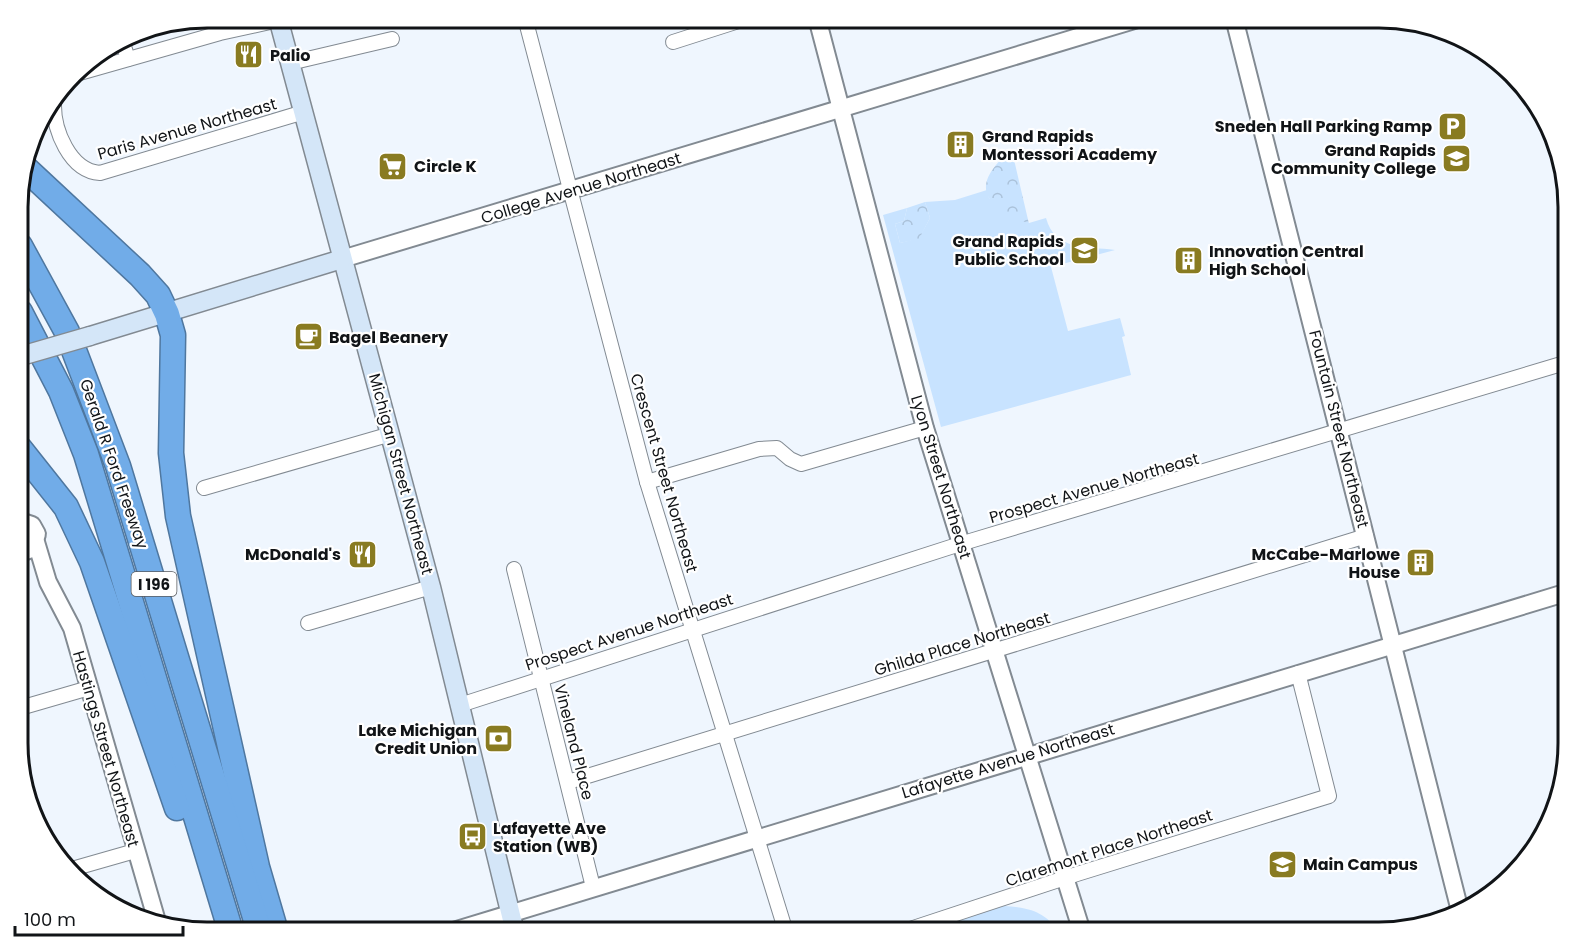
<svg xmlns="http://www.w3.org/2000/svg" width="1586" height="950" viewBox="0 0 1586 950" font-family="Poppins,sans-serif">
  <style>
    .grass { fill: #c8e3ff }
    .park { fill: url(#park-crowns) }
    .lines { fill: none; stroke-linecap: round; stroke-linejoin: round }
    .minor-casing { stroke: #828a92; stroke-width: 16 }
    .tertiary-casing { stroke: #828a92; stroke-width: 20 }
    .secondary-casing { stroke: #828a92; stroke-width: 21 }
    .motorway-casing { stroke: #4f779f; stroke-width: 27 }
    .minor { stroke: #fff; stroke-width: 14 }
    .tertiary { stroke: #fff; stroke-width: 16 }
    .secondary { stroke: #d4e6f8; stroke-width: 18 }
    .motorway { stroke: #71ace8; stroke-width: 24 }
    .secondary-bridge-casing { stroke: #828a92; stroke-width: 21; stroke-linecap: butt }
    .secondary-bridge { stroke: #d4e6f8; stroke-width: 18 }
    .labels { text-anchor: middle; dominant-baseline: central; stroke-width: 4.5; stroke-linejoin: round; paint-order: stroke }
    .shield { fill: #fff; stroke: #585a5d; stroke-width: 1.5 }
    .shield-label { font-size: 15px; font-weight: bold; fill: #111417 }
    .poi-label { font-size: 16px; font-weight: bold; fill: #111417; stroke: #fff; text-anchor: start }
    .street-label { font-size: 16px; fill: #111417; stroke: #fff }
    .rim { fill: none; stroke: #111417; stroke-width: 3 }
  </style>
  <defs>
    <pattern id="park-crowns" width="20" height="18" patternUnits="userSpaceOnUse" patternTransform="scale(1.5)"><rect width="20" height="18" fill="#c8e3ff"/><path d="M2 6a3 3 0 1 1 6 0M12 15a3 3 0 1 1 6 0" fill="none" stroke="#abc2da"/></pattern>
  </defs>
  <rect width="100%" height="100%" fill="#eff6fe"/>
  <g class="grass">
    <path d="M987,190L989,198L1029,223L1046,218C1055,251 1086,246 1115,250L1051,267L1068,331L1120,318L1125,336L1122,337L1131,375L941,427L883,215L907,208L904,221L895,224L900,243L919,238L930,218L925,202L955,200Z"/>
    <path d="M1004,906C1026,907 1046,911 1058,932H919Z"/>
  </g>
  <g class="park">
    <path d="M113,46L117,57L81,67L82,65Z"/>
    <path d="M1012,151L1029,224C1017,218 997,210 989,198C978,181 999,159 1012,151Z"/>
    <path d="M925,202L930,218L919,239L900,243L895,224L904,221L907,208Z"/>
  </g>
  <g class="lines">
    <defs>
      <g id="minor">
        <path d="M525,18L647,482L786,932"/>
        <path d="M122,40L128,59"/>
        <path d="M673,42L748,18"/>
        <path d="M290,63L392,39"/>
        <path d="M76,74L220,33L279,20"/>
        <path d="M54,102C53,130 70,171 100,173L304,112"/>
        <path d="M647,482L759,449L777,448L790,459L801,464L925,428"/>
        <path d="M204,488L391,434"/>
        <path d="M514,569L593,887"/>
        <path d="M308,623L431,587"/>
        <path d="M460,705L960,544L1568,362"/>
        <path d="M20,708L89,688"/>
        <path d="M568,782L1366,536"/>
        <path d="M72,869L135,851"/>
        <path d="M901,932L1077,874L1329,796L1298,673"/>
      </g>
      <g id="tertiary">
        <path d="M817,18L925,428L1082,932"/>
        <path d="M1234,18L1460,911"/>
        <path d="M342,259L1141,18"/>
        <path d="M20,521L32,525L37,534L32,549L20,553"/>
        <path d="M36,542L48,582L72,628L156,918"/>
        <path d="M450,932L1568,592"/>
      </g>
      <g id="secondary">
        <path d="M278,18L431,587L515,932"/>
        <path d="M90,336L342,259"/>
      </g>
      <g id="motorway">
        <path d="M24,167L140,275L158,295L167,314L173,335L171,453L178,516L257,867L276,932"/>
        <path d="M20,246L67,332L118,466L258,927"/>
        <path d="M20,312L61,391L86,454L231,932"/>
        <path d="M20,449L66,507L92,562L177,808"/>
      </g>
    </defs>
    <use href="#minor" class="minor-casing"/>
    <use href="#tertiary" class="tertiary-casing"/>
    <use href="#secondary" class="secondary-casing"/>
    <use href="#motorway" class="motorway-casing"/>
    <use href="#minor" class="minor"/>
    <use href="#tertiary" class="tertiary"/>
    <use href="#secondary" class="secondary"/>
    <use href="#motorway" class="motorway"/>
    <defs>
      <path id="secondary-bridge" d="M21,356L90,336"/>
    </defs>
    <use href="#secondary-bridge" class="secondary-bridge-casing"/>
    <use href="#secondary-bridge" class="secondary-bridge"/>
  </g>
  <defs>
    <symbol id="restaurant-square" viewBox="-11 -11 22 22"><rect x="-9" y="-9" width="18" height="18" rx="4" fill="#897b21" stroke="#fff"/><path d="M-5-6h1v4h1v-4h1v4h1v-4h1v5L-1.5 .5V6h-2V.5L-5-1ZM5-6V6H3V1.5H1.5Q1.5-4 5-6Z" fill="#fff"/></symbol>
    <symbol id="parking-square" viewBox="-11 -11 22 22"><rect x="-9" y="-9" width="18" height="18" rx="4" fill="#897b21" stroke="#fff"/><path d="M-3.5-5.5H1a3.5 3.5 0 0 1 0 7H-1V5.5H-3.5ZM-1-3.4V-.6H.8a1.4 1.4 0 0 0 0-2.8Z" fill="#fff"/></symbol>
    <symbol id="building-square" viewBox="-11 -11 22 22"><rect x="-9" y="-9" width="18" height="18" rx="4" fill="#897b21" stroke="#fff"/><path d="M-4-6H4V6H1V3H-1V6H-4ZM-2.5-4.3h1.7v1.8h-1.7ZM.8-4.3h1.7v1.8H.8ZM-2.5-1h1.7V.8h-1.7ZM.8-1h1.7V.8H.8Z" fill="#fff"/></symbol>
    <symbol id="university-square" viewBox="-11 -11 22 22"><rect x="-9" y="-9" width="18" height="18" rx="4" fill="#897b21" stroke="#fff"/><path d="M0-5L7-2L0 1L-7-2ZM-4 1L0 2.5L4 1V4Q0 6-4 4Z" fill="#fff"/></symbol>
    <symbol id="supermarket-square" viewBox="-11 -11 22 22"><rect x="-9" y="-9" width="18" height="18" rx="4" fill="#897b21" stroke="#fff"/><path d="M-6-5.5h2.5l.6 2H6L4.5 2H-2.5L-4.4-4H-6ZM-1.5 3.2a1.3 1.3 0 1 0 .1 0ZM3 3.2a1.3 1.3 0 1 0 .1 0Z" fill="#fff"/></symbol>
    <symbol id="school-square" viewBox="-11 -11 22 22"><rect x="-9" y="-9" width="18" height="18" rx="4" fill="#897b21" stroke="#fff"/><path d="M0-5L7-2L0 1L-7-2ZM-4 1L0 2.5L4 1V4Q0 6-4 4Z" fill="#fff"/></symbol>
    <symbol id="cafe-square" viewBox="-11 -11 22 22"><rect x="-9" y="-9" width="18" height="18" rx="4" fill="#897b21" stroke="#fff"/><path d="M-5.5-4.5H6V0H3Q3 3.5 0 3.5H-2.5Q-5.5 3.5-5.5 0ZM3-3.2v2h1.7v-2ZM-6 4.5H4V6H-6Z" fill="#fff"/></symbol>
    <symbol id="bank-square" viewBox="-11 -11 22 22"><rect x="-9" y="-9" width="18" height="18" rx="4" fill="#897b21" stroke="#fff"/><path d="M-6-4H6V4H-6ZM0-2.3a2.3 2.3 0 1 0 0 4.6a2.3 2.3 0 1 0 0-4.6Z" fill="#fff"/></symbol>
    <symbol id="bus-square" viewBox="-11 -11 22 22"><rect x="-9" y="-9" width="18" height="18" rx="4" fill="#897b21" stroke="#fff"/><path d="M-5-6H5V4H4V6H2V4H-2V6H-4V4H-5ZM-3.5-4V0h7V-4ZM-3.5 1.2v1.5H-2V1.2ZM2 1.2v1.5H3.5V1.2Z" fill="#fff"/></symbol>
  </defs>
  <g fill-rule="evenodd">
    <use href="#restaurant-square" x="232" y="38" width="33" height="33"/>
    <use href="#parking-square" x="1436" y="110" width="33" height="33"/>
    <use href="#building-square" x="944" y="128" width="33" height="33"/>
    <use href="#university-square" x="1440" y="142" width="33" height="33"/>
    <use href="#supermarket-square" x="376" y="150" width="33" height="33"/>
    <use href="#school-square" x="1068" y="234" width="33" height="33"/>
    <use href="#building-square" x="1172" y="244" width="33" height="33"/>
    <use href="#cafe-square" x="292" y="320" width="33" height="33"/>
    <use href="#restaurant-square" x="346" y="538" width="33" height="33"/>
    <use href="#building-square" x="1404" y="546" width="33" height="33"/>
    <use href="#bank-square" x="482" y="722" width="33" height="33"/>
    <use href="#bus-square" x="456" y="820" width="33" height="33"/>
    <use href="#university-square" x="1266" y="848" width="33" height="33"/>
  </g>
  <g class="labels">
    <rect class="shield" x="131.5" y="572" width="45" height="24" rx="4.5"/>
    <g class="shield-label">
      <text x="154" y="584">I 196</text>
    </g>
    <g class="poi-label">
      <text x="270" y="55">Palio</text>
      <text x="1432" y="126" text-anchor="end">Sneden Hall Parking Ramp</text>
      <text x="982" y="136">Grand Rapids<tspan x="982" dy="18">Montessori Academy</tspan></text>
      <text x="1436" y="150" text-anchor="end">Grand Rapids<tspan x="1436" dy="18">Community College</tspan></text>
      <text x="414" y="166">Circle K</text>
      <text x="1064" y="241" text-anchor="end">Grand Rapids<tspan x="1064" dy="18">Public School</tspan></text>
      <text x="1209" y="251">Innovation Central<tspan x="1209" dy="18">High School</tspan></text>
      <text x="329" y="337">Bagel Beanery</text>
      <text x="341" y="554" text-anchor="end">McDonald's</text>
      <text x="1400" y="554" text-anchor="end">McCabe-Marlowe<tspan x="1400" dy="18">House</tspan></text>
      <text x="477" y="730" text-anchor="end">Lake Michigan<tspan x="477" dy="18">Credit Union</tspan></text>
      <text x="493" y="828">Lafayette Ave<tspan x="493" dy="18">Station (WB)</tspan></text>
      <text x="1303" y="864">Main Campus</text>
    </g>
    <g class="street-label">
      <text transform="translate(187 129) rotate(-16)">Paris Avenue Northeast</text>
      <text transform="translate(581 188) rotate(-17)">College Avenue Northeast</text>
      <text transform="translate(1339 429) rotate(76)">Fountain Street Northeast</text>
      <text transform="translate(114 464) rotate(71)">Gerald R Ford Freeway</text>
      <text transform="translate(664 473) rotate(74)">Crescent Street Northeast</text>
      <text transform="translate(401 474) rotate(75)">Michigan Street Northeast</text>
      <text transform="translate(941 477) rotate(73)">Lyon Street Northeast</text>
      <text transform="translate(1094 488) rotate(-16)">Prospect Avenue Northeast</text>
      <text transform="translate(629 632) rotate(-18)">Prospect Avenue Northeast</text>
      <text transform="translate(962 644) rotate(-17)">Ghilda Place Northeast</text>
      <text transform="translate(574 742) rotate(76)">Vineland Place</text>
      <text transform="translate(106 749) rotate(74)">Hastings Street Northeast</text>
      <text transform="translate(1008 761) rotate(-17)">Lafayette Avenue Northeast</text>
      <text transform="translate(1109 848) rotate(-18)">Claremont Place Northeast</text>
    </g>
  </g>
  <path d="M0 0H1586V950H0ZM207 28H1379A179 179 0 0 1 1558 207V743A179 179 0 0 1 1379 922H207A179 179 0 0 1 28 743V207A179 179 0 0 1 207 28Z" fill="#fff" fill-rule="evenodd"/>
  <path class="rim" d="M207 28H1379A179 179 0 0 1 1558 207V743A179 179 0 0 1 1379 922H207A179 179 0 0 1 28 743V207A179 179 0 0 1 207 28Z"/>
  <path d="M15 926v9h168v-9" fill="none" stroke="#111417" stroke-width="3"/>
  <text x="24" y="926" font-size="18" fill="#111417" stroke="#ffffff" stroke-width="4.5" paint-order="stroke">100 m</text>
</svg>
